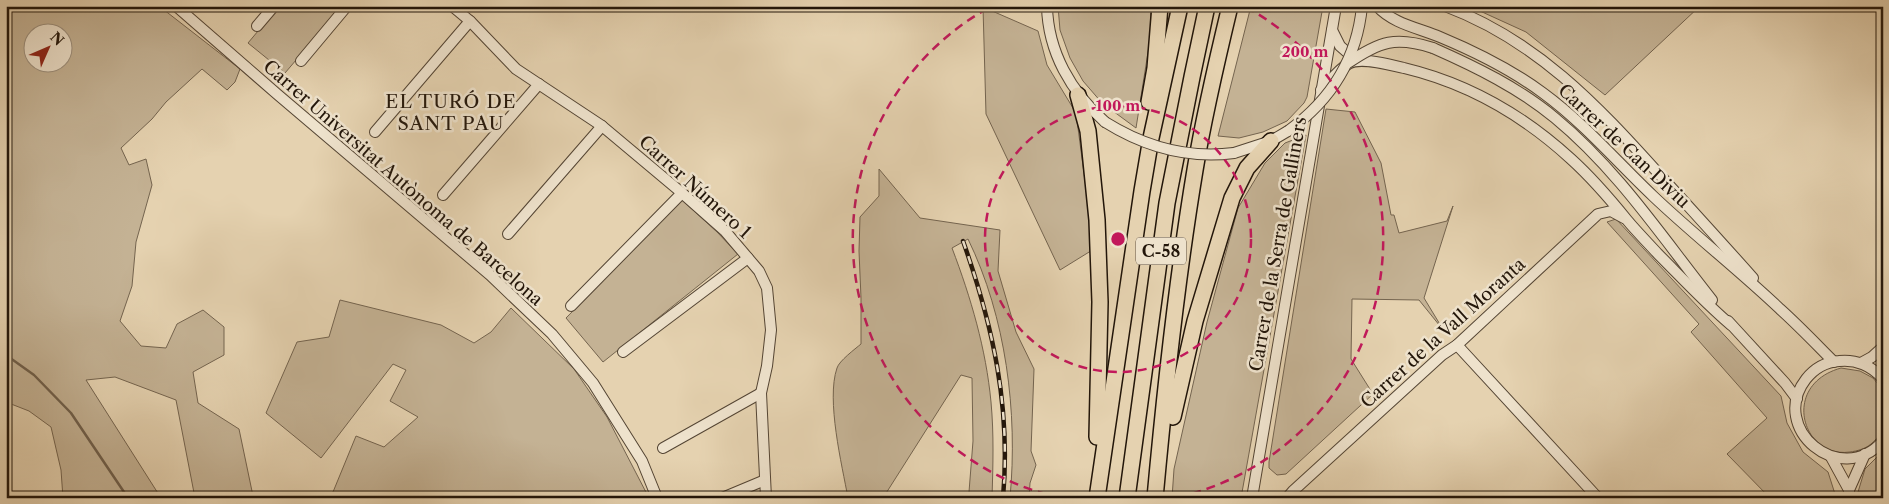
<svg xmlns="http://www.w3.org/2000/svg" width="1889" height="504" viewBox="0 0 1889 504" font-family="'Libre Caslon Text',serif">
  <style>
    .green { fill: #c4b294; stroke: #74644f; fill-rule: evenodd }
    .lines { fill: none; stroke-linecap: round; stroke-linejoin: round }
    .stream { stroke: #70604c; stroke-width: 2.5 }
    .minor-casing { stroke: #544534; stroke-width: 12 }
    .highway-casing { stroke: #23160a; stroke-width: 18 }
    .minor { stroke: #eee2cc; stroke-width: 10 }
    .highway { stroke: #e5d2b0; stroke-width: 15 }
    .rail-casing { stroke: #23160a; stroke-width: 4.5 }
    .rail { stroke: #eee2cc; stroke-width: 2.5; stroke-dasharray: 8; stroke-linecap: butt }
    .minor-bridge-casing { stroke: #544534; stroke-width: 12; stroke-linecap: butt }
    .minor-bridge { stroke: #eee2cc; stroke-width: 10 }
    .ring { fill: none; stroke: #c2185b; stroke-width: 2.5; stroke-dasharray: 9 6 }
    .labels { text-anchor: middle; dominant-baseline: central; stroke-width: 5; stroke-linejoin: round; paint-order: stroke }
    .shield { fill: #eee2cc; stroke: #605344; stroke-width: 1 }
    .shield-label { font-size: 16px; font-weight: bold; fill: #23160a }
    .street-label { font-size: 18px; fill: #23160a; stroke: #eee2cc }
    .neighbourhood-label { font-size: 19px; letter-spacing: 1px; fill: #23160a; stroke: #eee2cc }
    .centre { fill: #c2185b; stroke: #eee2cc; stroke-width: 2.5 }
    .ring-label { font-size: 15px; text-anchor: middle; font-weight: bold; fill: #c2185b; stroke: #eee2cc; stroke-width: 5; stroke-linejoin: round; paint-order: stroke }
  </style>
  <rect width="100%" height="100%" fill="#e5d2b0"/>
  <filter id="stains"><feTurbulence type="fractalNoise" baseFrequency=".004" numOctaves="4"/><feColorMatrix values="0 0 0 0 .2 0 0 0 0 .09 0 0 0 0 .02 0 0 0 .5 -.17"/></filter>
  <radialGradient id="worn" r=".72"><stop offset=".6" stop-color="#630" stop-opacity="0"/><stop offset="1" stop-color="#630" stop-opacity=".3"/></radialGradient>
  <g class="green">
    <path d="M6,6H159L240,69L235,82L227,90L202,69L166,102L152,119L121,148L129,165L146,159L152,185L136,242L132,286L120,321L141,346L166,348L177,324L203,310L224,327V355L193,372L198,403L239,429L253,496L195,498L176,400L115,377L86,380L161,498H63L61,470L51,427L29,411L6,402ZM32,32H62V62H32Z"/>
    <path d="M279,6H342L285,73L248,43Z"/>
    <path d="M1058,6H1150L1152,27L1136,128L1102,103L1083,81L1070,58L1060,30Z"/>
    <path d="M1251,6H1323L1307,97L1304,103L1287,121L1263,132L1239,138L1218,136Z"/>
    <path d="M1469,6H1700L1605,95L1526,32Z"/>
    <path d="M983,7L1038,31L1047,65L1076,113L1094,249L1060,270L986,114Z"/>
    <path d="M1326,109L1355,112L1381,163L1391,215H1394L1399,233L1447,221L1453,206L1424,298L1444,331L1419,300L1352,299L1351,359L1373,394L1286,474L1277,475L1269,468V462Z"/>
    <path d="M1306,135L1241,498H1172L1174,469L1207,322L1238,208L1265,163L1285,143Z"/>
    <path d="M879,169L920,218L1000,230L998,271L1016,332L1034,369L1031,451L1036,465L1030,483L1029,498H1010C1018,412 1006,317 968,239L952,248C971,298 986,349 991,402C994,434 993,466 992,498H966L969,492L973,441L972,378L961,375L883,498H848C842,465 826,400 837,368C839,361 855,349 861,344V298L859,251L860,217L879,196Z"/>
    <path d="M682,200L717,232L738,254L603,362L566,318Z"/>
    <path d="M1616,219L1781,396L1787,423L1803,452L1828,472L1835,494L1834,498H1770L1727,454L1767,418L1691,332L1699,324L1607,222Z"/>
    <path d="M340,300L441,325L474,343L491,332L511,308L574,369L607,417L649,498H322L333,492L356,436L384,447L418,417L390,401L406,370L393,364L321,458L266,413L297,342L329,337Z"/>
    <path d="M1841,368L1860,371L1873,378L1883,390L1882,433C1878,436 1875,441 1871,444C1865,449 1857,451 1850,452C1802,459 1780,385 1841,368Z"/>
    <path d="M1883,451V498H1880L1881,493L1858,492L1865,469Z"/>
  </g>
  <g class="lines">
    <path class="stream" d="M6,355L34,375L71,413L128,498"/>
    <defs>
      <g id="minor">
        <path d="M176,6L277,94L490,275L552,334L593,383L642,461L657,498"/>
        <path d="M452,6L470,21L516,69L602,126L682,193L725,231L759,271L767,288L771,330L767,366L761,393L766,498"/>
        <path d="M1047,6C1048,52 1071,92 1105,122"/>
        <path d="M1377,6C1393,24 1419,28 1440,37C1476,52 1512,70 1543,93C1584,123 1616,161 1653,196C1694,235 1739,270 1780,309C1799,326 1816,344 1834,362"/>
        <path d="M1445,6C1536,40 1596,104 1659,174C1690,208 1722,243 1753,278"/>
        <path d="M257,26L274,6"/>
        <path d="M1332,30L1340,46L1356,60"/>
        <path d="M1433,48C1476,67 1519,88 1555,118C1618,170 1662,237 1712,300"/>
        <path d="M301,61L347,6"/>
        <path d="M1321,90C1329,82 1338,70 1348,64C1360,56 1390,65 1404,68C1467,83 1523,115 1571,159C1592,178 1610,199 1627,220C1637,232 1648,243 1658,254C1682,278 1705,303 1731,325"/>
        <path d="M375,132L470,21"/>
        <path d="M1234,153L1271,141L1288,131"/>
        <path d="M443,195L539,84"/>
        <path d="M508,234L602,126"/>
        <path d="M571,306L682,193"/>
        <path d="M1728,321L1785,383L1797,399"/>
        <path d="M1457,345L1598,498"/>
        <path d="M623,352L748,258"/>
        <path d="M1861,363L1872,357L1883,347"/>
        <path d="M1883,379C1872,366 1856,359 1839,361C1826,362 1814,369 1806,379C1768,428 1840,489 1883,441"/>
        <path d="M663,448L761,393"/>
        <path d="M1831,457L1849,490"/>
        <path d="M722,498L765,480"/>
        <path d="M1252,498L1336,6"/>
        <path d="M1287,498L1293,491L1442,355L1457,345L1598,214L1611,211L1624,218"/>
        <path d="M1849,498V490L1865,454"/>
      </g>
      <g id="highway">
        <path d="M1078,95L1088,131L1097,220L1100,302L1097,437"/>
        <path d="M1149,102L1155,68L1160,6"/>
        <path d="M1173,417L1195,321L1232,198L1247,168L1271,141"/>
        <path d="M1097,498L1142,191L1151,138L1180,6"/>
        <path d="M1127,498L1167,203L1192,77L1207,6"/>
        <path d="M1155,498C1165,388 1177,278 1195,170C1204,115 1217,60 1230,6"/>
      </g>
    </defs>
    <use href="#minor" class="minor-casing"/>
    <use href="#highway" class="highway-casing"/>
    <use href="#minor" class="minor"/>
    <use href="#highway" class="highway"/>
    <defs>
      <path id="rail" d="M963,241C993,326 1011,407 1003,498"/>
    </defs>
    <use href="#rail" class="rail-casing"/>
    <use href="#rail" class="rail"/>
    <defs>
      <g id="minor-bridge">
        <path d="M1348,63C1380,41 1396,36 1433,48"/>
        <path d="M1105,122C1145,147 1187,159 1234,153"/>
        <path d="M1288,131C1331,100 1357,59 1362,6"/>
      </g>
    </defs>
    <use href="#minor-bridge" class="minor-bridge-casing"/>
    <use href="#minor-bridge" class="minor-bridge"/>
  </g>
  <g class="ring">
    <circle cx="1118" cy="239" r="133"/>
    <path d="M1061 498A265 265 0 0 1 990 7M1246 7A265 265 0 0 1 1175 498"/>
  </g>
  <g class="labels">
    <rect class="shield" x="1136" y="237.5" width="50" height="27" rx="4"/>
    <g class="shield-label">
      <text x="1161" y="251">C-58</text>
    </g>
    <g class="street-label">
      <text transform="translate(1624 146) rotate(43)">Carrer de Can Diviu</text>
      <text transform="translate(403 183) rotate(41)">Carrer Universitat Autònoma de Barcelona</text>
      <text transform="translate(695 187) rotate(42)">Carrer Número 1</text>
      <text transform="translate(1278 244) rotate(-80)">Carrer de la Serra de Galliners</text>
      <text transform="translate(1443 333) rotate(-42)">Carrer de la Vall Moranta</text>
    </g>
    <g class="neighbourhood-label">
      <text x="451" y="101">EL TURÓ DE<tspan x="451" dy="22">SANT PAU</tspan></text>
    </g>
  </g>
  <circle cx="1118" cy="239" r="8" class="centre"/>
  <g class="ring-label">
    <text x="1305" y="57">200 m</text>
    <text x="1118" y="111">100 m</text>
  </g>
  <rect width="1889" height="504" fill="none" stroke="#e5d2b0" stroke-width="25"/>
  <rect x="8" y="8" width="1874" height="489" fill="none" stroke="#23160a" stroke-width="2.5"/>
  <rect x="12" y="12" width="1864" height="479" fill="none" stroke="#23160a"/>
  <g transform="translate(48 48) rotate(45)"><circle r="24" fill="#eee2cc" stroke="#9d907e"/>
  <path d="M0-4L9 19L0 12L-9 19Z" fill="#8f2418"/>
  <text y="-8" font-size="14" font-weight="bold" text-anchor="middle" fill="#23160a">N</text>
  </g>
  <rect width="100%" height="100%" filter="url(#stains)"/>
  <rect width="100%" height="100%" fill="url(#worn)"/>
</svg>
